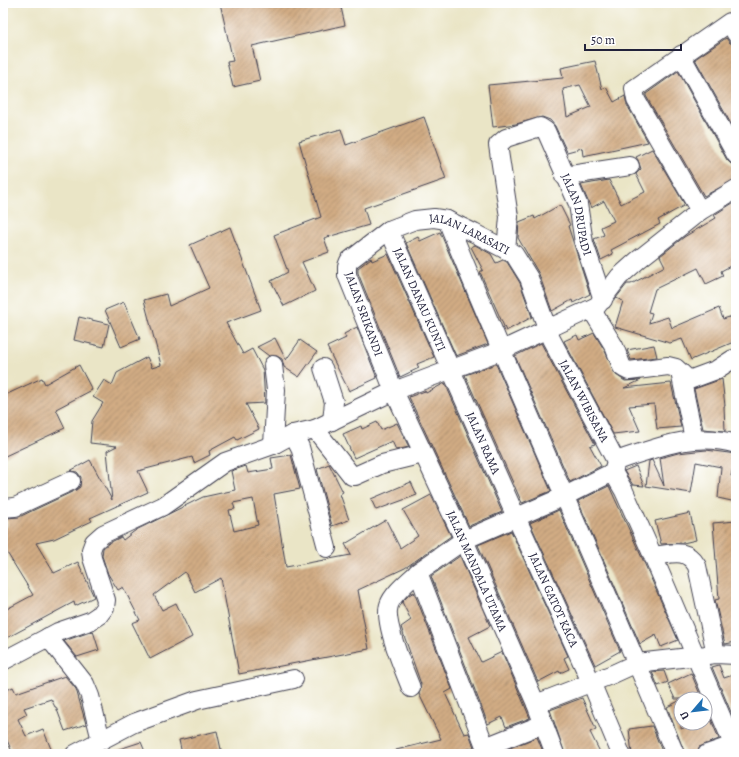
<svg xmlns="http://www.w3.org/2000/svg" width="739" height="757" viewBox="0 0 739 757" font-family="Alegreya,serif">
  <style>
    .building { fill: url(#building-hatch); fill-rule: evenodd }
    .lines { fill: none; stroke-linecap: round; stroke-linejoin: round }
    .minor-casing { stroke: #403f50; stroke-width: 20 }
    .minor { stroke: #fff; stroke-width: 18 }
    .labels { text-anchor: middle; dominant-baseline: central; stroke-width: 4; stroke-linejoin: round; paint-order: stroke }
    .street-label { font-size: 12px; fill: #22223b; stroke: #fff }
  </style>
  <defs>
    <pattern id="building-hatch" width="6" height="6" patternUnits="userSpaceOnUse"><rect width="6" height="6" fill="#d1ac84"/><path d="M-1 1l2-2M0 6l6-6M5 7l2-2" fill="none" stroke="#a98c6d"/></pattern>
  </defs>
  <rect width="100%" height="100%" fill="#fff"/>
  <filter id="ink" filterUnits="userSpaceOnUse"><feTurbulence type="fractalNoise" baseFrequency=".025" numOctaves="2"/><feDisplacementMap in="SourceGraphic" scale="8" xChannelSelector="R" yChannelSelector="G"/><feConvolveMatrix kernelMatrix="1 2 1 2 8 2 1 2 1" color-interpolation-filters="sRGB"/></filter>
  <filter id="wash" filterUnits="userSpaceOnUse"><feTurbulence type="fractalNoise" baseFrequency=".012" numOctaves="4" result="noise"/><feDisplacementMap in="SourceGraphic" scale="16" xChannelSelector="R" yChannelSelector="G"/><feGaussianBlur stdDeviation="0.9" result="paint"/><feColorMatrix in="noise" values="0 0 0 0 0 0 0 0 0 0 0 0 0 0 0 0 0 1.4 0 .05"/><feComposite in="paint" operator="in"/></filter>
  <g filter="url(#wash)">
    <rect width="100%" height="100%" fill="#eae5c6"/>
    <g id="blocks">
      <g class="building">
        <path d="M220,3H340L345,25L252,46L260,81L233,87L227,62L233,61Z"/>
        <path d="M726,38L730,43L736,44V133L695,59Z"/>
        <path d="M595,61L602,89L606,87L614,102L625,96L627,105L648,142L583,156L582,148L567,152L555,126L550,120L542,117L516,124L493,127L488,85L563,78L561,68ZM580,85L591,107L567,117L563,89Z"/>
        <path d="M678,71L727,160L731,164L736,165V179L704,196L646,96V94Z"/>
        <path d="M424,117L446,179L364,208L369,225L324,238L329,252L302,262L315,291L284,306L271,281L288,272L274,235L321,217L299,141L341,129L346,145Z"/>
        <path d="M652,149L685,205L658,220L660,224L611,250L613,254L601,260L594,239L604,235L601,227L614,221L604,201L591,208L581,185L609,180L621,204L645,192L636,174L641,169L638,160L636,157Z"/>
        <path d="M736,201V263L721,271L723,276L706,284L698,268L655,289L648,312L652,313L649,323L668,317L672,328L719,308L723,319L736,315V341L691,360L682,339L670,343L615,327L623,301L616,298L627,284H631L665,266L660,256L684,237L716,218L714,215Z"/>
        <path d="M560,205L570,225L568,226L590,294L573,303L572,300L552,311L539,274L518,238L519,222L534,216L535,219Z"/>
        <path d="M230,227L261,310L226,323L243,354L252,349L263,370L265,403L246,404L259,429L237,440L235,437L209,451L210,455L194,463L192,457L138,471L148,492L90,518L92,521L75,529L54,539L36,543L54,573L78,562L94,597L75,606L74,602L3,640V611L33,595L6,551H3V527L8,526L6,518L19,517L76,490L80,487L81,477L77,472L70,471L90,460L112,500L107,451L117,446L90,443L92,421L103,403L93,397L104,380L112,385L117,373L147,357L152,368L161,365L144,300L166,294L169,306L209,288L190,245Z"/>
        <path d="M440,232L488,344L456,356L406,243L418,237L420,241Z"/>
        <path d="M475,245L491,254L496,263L503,260L507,262L520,283L532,317L506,331L480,272L483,270L471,247Z"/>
        <path d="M388,254L434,357L417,364L419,368L400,377L358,273V268L371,258L372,261Z"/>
        <path d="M124,302L140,339L121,347L105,310Z"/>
        <path d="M79,317L109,324L104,347L74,340Z"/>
        <path d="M357,327L377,378L349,391L327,347L346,338L344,334Z"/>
        <path d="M594,333L605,351L616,375L625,381L641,380L624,388L671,383L681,427L657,429L654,404L629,406L640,431L613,434L564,341L577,335L579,340Z"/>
        <path d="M275,338L286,360L300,340L317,352L299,377L284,367L282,359L277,356H269L257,347Z"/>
        <path d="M541,343L595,444L590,446L601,466L570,482L515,356Z"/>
        <path d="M654,345L657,357L631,360L627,350Z"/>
        <path d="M496,364L551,491L522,503L465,375Z"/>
        <path d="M79,365L92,390L56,409L65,428L3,457V396L42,378L45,384Z"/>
        <path d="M722,379L725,406H724L725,431L703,429L694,389Z"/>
        <path d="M445,383L502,512L469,526L409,397L425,391L426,393Z"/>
        <path d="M377,422L381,430L397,423L409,447L396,450L392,441L354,458L343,434L361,426L362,429Z"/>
        <path d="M706,450L736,454L731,476L736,477V502L718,498L721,467L696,462L691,493L646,486L649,461L652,460L664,486L660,458L678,453Z"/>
        <path d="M291,455L300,489L274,494L286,567L351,555L345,544L386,520L400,548L418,536L403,510L431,495L451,536L405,568L358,590L369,649L239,674L221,578L195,592L185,572L154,595L162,610L176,603L192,637L150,659L132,623L140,620L123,587L118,590L108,574L102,556L103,548L109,543L121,537L123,540L136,530L203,497L235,490L231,471L246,466L248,473L273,469L271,458ZM253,499L258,525L234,531L229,510L235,509L233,503Z"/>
        <path d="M329,464L343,492L340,494L349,520L332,526L317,469Z"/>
        <path d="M636,466L644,486L633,485L624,471Z"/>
        <path d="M411,482L417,495L376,510L371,499Z"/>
        <path d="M609,486L643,560L678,640L661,647L656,635L640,644L578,501Z"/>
        <path d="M559,510L620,651L595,665L530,523Z"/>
        <path d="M690,513L696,540L683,543L661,544L655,521Z"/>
        <path d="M736,521V642L725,644L715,600L719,599L713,523Z"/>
        <path d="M511,531L568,656L564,658L569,669L560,673L559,671L538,682L478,545Z"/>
        <path d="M460,556L490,626L469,637L481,662L502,652L530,718L506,727L502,717L488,724L431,576Z"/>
        <path d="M414,592L452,689L445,693L464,734L469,733L474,747L459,752L460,754H397L396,750L441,739L419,694L421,684L401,627L411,620L402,602L409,595Z"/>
        <path d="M93,631L99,650L77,657L64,641Z"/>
        <path d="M719,665L724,678L736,674V724L712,667Z"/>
        <path d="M664,671L668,682L658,686L652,672Z"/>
        <path d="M691,673L702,699H675L668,684Z"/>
        <path d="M65,676L76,689L86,724L65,731L56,707H55L51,699L24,708L27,714L18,719L26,736L43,729L53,754H13L3,731V692L13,687L16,693Z"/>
        <path d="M582,698L596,729L590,732L601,754H565L550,710Z"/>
        <path d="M681,700V729L696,723H705V705L719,739L699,747L697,754H685L667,707Z"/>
        <path d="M652,726L663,754H632L629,729Z"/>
        <path d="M217,731L222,754H182L179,740Z"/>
        <path d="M537,737L544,754H498V753Z"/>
        <path d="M141,742L146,754H111L110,752Z"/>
      </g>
    </g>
  </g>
  <g filter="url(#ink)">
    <use href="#blocks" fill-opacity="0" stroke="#403f50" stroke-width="1"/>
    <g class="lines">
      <defs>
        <g id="minor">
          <path d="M681,55L736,155"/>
          <path d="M564,176L630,166"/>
          <path d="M700,211L636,100L634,89L730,22L736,34"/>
          <path d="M447,220C520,400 601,575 675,754"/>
          <path id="s1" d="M389,230L516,517L591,682L621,754"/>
          <path id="s2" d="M506,250L509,217L498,145L506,138L540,127L546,131L578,204L584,243L603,300"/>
          <path d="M593,308L596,317L614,346L622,367L625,369L629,371L668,366L676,368L689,380L716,370L733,359"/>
          <path d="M273,365L276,390L273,445"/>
          <path d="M323,368L334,402L332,421"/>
          <path d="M680,372L694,439"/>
          <path d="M315,429L352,476H355L382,464L423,454"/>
          <path d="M293,434L300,447L327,548"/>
          <path d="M616,461C656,448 695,431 736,444"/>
          <path d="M613,472L624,491L653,556L736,751"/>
          <path d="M3,508L15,507L71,481"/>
          <path d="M653,556C672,554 686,547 697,566L716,654"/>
          <path d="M48,637L85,684L90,696L101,740"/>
          <path d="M3,661L58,632L90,621L99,615L105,607L106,600L92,558L91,550L94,542L103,534L163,506L225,462L273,445L293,434L315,429L394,391L500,351L597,306L619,277L638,260L700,211L736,189"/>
          <path d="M411,688C404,670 383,622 389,605C393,593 409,581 418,572"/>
          <path d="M536,704L613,674L637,663L716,654L736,655"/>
          <path d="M485,747L543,724"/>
          <path d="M75,754L134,723L197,700L294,679"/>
          <path d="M488,754L418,572L464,540L565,496L613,472"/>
          <path id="s3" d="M555,754L536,704L464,540L394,391L347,275V266L349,261L389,230L415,220L434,218L447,220L474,233L514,254L529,278L551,339L616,461L613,472"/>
          <path d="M707,754L736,744"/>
        </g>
      </defs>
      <use href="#minor" class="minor-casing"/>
      <use href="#minor" class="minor"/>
    </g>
  </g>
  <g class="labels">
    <g class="street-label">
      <text stroke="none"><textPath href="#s2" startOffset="249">JALAN DRUPADI</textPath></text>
      <text stroke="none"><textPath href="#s3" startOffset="673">JALAN LARASATI</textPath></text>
      <text stroke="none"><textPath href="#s1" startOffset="76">JALAN DANAU KUNTI</textPath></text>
      <text transform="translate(364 314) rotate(70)">JALAN SRIKANDI</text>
      <text stroke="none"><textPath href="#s3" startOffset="886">JALAN WIBISANA</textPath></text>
      <text stroke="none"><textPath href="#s1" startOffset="233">JALAN RAMA</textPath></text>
      <text transform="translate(477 571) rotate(66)">JALAN MANDALA UTAMA</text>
      <text stroke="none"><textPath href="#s1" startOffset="405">JALAN GATOT KACA</textPath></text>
    </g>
  </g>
  <rect width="739" height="757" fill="none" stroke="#fff" stroke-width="16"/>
  <g transform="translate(693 711) rotate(242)"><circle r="19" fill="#ffffff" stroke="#a7a7b1"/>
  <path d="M0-3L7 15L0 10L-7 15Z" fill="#1f6fb2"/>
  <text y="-6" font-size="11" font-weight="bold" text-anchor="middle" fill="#22223b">U</text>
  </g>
  <path d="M585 44v6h96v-6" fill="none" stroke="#22223b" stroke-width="2"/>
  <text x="591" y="44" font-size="12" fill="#22223b" stroke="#ffffff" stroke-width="3" paint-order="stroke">50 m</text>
</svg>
